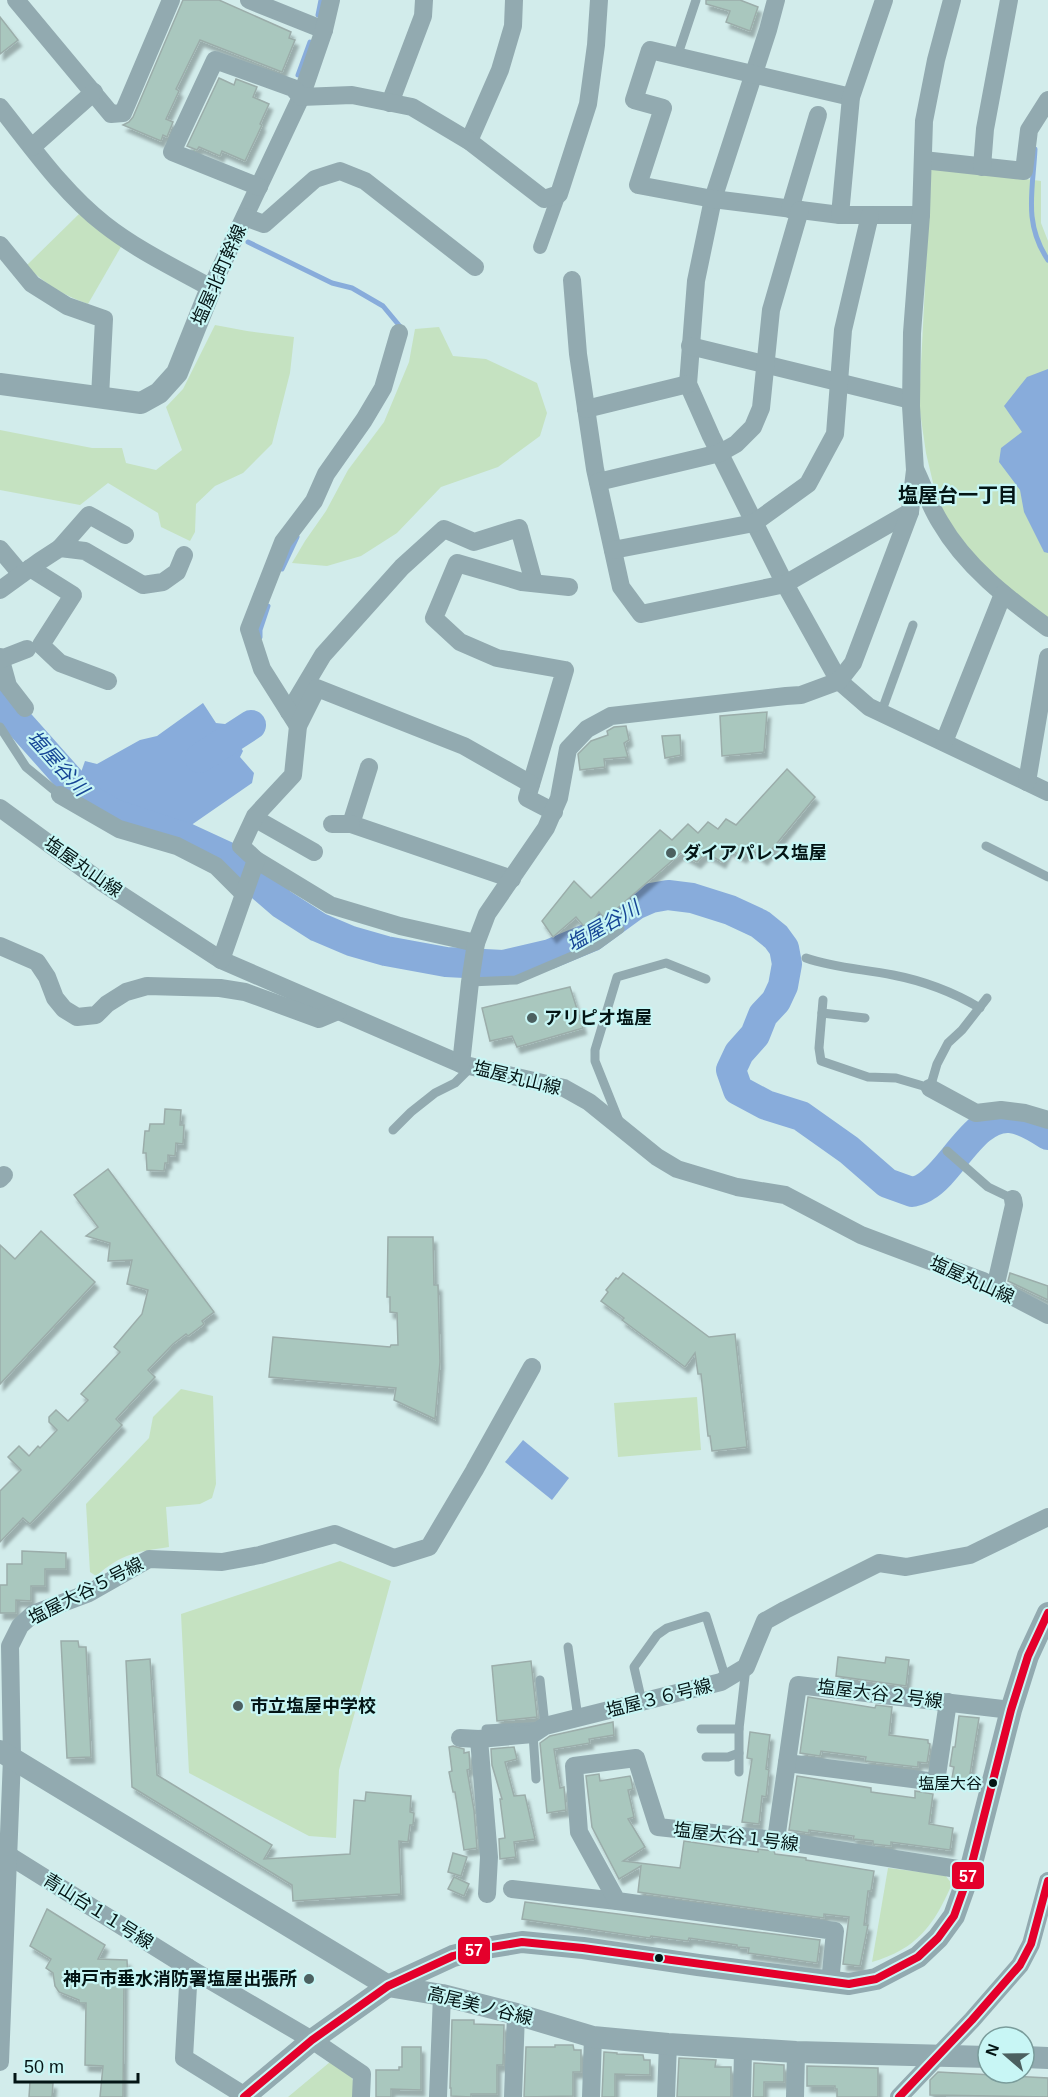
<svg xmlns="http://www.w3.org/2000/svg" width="1048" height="2097" viewBox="0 0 1048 2097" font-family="Helvetica,'Noto Sans JP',sans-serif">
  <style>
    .green { fill: #c5e2c1 }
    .water { fill: #88acdb }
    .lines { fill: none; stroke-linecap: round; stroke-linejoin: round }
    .stream { stroke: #88acdb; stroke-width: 5 }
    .river { stroke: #88acdb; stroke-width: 30 }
    .building { fill: #a9c7be; stroke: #9badaa; stroke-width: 1.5; filter: url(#shadow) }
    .service { stroke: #92aab0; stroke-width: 9 }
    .pedestrian { stroke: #92aab0; stroke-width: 14 }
    .minor { stroke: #92aab0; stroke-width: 18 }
    .tertiary { stroke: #92aab0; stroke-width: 22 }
    .bus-1-casing { stroke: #c8f6f5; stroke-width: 12 }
    .bus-1 { stroke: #e4002b; stroke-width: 8 }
    .poi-dot { fill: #4c6060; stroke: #c8f6f5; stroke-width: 2 }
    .bus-dot { fill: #041515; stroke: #c8f6f5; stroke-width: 2 }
    .labels { text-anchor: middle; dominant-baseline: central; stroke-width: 4.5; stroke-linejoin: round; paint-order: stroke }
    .bus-label { font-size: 16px; fill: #041515; stroke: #c8f6f5; text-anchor: end }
    .street-label { font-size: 18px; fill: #041515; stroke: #c8f6f5 }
    .poi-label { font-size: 18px; font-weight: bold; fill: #041515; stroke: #c8f6f5; text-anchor: start }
    .neighbourhood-label { font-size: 20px; font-weight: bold; fill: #041515; stroke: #c8f6f5 }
    .water-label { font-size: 20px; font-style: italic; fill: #164595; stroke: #c8f6f5 }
    .line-badge { stroke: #c8f6f5; stroke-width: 2 }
    .badge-label { font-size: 16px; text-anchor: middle; font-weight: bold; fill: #fff }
  </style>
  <defs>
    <filter id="shadow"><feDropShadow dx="3.5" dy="6" stdDeviation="1.5" flood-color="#0004"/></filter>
  </defs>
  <rect width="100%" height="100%" fill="#d2eceb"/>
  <g class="green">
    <path d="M931,167L1041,181V223L1048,241V620L981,565L939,508L926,453L919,405Z"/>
    <path d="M79,214L122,245L88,304C62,295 46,284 26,266Z"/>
    <path d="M215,325L247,331L294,337L290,373L272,444L243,473L215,486L196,504L195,532L190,541L161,527L158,513L108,483L80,505L0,490V430L92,448H122L126,463L156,470L182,450L166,407L183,389Z"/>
    <path d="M439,327L453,356L486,359L537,383L547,413L540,436L498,467L441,487L397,533L361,556L327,566L292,563L305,541L326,511L348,470L384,422L409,362L415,329Z"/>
    <path d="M181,1389L213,1396L216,1484L212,1498L200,1504L166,1507L169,1547C136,1552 123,1553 96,1576L90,1572L86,1504L149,1438L153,1417Z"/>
    <path d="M697,1397L701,1450L618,1457L614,1403Z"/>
    <path d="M340,1561L391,1581L339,1770L336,1838L309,1836L189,1773L181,1614Z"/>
    <path d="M888,1868L945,1875L952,1884C934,1925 917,1949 872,1962Z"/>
    <path d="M330,2062C349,2073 355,2073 355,2097H288Z"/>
  </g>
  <g class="water">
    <path d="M1048,369V553L1044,552L1024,512L1020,490L999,462L1001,448L1022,432L1004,406L1027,377Z"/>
    <path d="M203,703L216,723L225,724L243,751L240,757L254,773L252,783L187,828L112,803L79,778L85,761L97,764L140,740L157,736Z"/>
    <path d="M523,1440L569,1478L552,1500L505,1462Z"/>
  </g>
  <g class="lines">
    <g class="stream">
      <path d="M318,15L321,0"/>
      <path d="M298,75L310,42"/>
      <path d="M1035,149C1033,190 1023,223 1048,260"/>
      <path d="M248,242L332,283L352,288L383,306L403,330"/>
      <path d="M282,569L297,537"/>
      <path d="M260,637V630L268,606"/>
    </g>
    <g class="river">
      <path d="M0,697L4,706L85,797L114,814L187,838L226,856L282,904L318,927L351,941L386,951L446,962L503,965L550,954L591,937L635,905L651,898L668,895L692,898L730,910L760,924L776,937L784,948L787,964L783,986L776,1001L763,1015L755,1035L739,1053L731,1070L738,1090L766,1105L801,1116L849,1150L887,1183L912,1192C916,1191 921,1190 925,1187C952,1172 974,1115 1010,1118C1023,1119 1037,1128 1048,1135"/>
      <path d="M200,758L251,725"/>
    </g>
  </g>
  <g class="building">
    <path d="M183,0H219L291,32L289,38L295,40L282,72L200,40L176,89L179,91L166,119L173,122L167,137L163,135L161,141L123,125L129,122L133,117Z"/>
    <path d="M706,0H740L758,7L750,31L726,22L730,11L706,4Z"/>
    <path d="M0,17L18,40L0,54Z"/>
    <path d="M219,78L234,85L236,79L257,87L253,97L269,104L260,124L262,125L245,161L222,151L220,156L199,147L197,150L187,146Z"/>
    <path d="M767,712L764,752L722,756L720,716Z"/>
    <path d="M626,726L629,740L624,743L628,757L604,759L605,767L580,770L578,754L591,741L608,735L607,731L614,727Z"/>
    <path d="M680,735L681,755L665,758L662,736Z"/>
    <path d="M787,769L815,797L764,859L749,848L743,857L729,849L722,862L706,853L697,862L681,853L605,919L599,912L587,930L576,917L553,937L542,921L574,881L591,898L660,830L672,840L688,824L698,833L708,822L718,829L726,819L736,825Z"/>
    <path d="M570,987L583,1028L517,1047L512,1036L490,1041L482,1008Z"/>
    <path d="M165,1109L181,1110L180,1125H184L183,1144L176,1143L175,1156L168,1155V1163H165L164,1171L147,1170L146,1153H143L145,1131H149L150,1124H164Z"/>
    <path d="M108,1169L214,1312L202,1321L204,1324L188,1336L186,1334L173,1344L148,1370L155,1377L116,1419L122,1425L71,1481L30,1524L23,1518L0,1542V1491L21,1470L8,1457L19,1446L29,1456L38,1446L40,1448L57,1430L49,1422V1417L56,1410L68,1421L88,1400L81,1394L120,1352L114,1347L142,1314L148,1290L127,1284L132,1260L108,1261L110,1243L86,1236L98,1227L74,1195Z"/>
    <path d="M41,1231L95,1282L0,1384V1245L15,1259Z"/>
    <path d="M388,1237H433L434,1285H438L440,1362L435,1419L394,1400L396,1388L269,1377L273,1337L390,1347L391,1345H398L397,1313L390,1312V1297H387Z"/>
    <path d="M623,1273L709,1337L735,1334L747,1447L712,1451L710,1436H708L701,1374H698L695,1353L685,1367L622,1320L624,1318L601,1301L608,1292L606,1290L616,1278L618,1279Z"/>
    <path d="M1010,1273L1048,1286V1300L1008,1281Z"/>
    <path d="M22,1551L66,1553V1569H45V1586H31V1601L16,1600V1613H0V1585H7V1564H22Z"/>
    <path d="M61,1641H78L79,1647H86L91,1757L67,1758Z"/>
    <path d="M838,1657L885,1663L886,1657L909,1660L906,1686L836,1676Z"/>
    <path d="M150,1659L157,1775L272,1845L264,1859L350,1854L354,1800L365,1801L366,1792L411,1796L410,1812L414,1813L413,1825H410L408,1842L399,1841L401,1894L293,1901L292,1885L132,1787L126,1661Z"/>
    <path d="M531,1661L537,1717L497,1721L492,1666Z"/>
    <path d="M808,1697L875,1708L876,1705L892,1707L889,1735L928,1740V1743L930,1744L927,1763L918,1762V1767L865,1761L866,1757L821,1751L820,1756L800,1753Z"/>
    <path d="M959,1716L979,1718L969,1780L952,1778L954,1767L950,1766L953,1747H955Z"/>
    <path d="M613,1722L614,1735L589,1739L590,1743L554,1749L560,1788L564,1787L566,1810L547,1813L540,1743L550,1736Z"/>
    <path d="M750,1732L770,1735L766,1769L769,1770L766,1797L762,1796L759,1824L742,1822L752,1759L747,1758Z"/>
    <path d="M453,1746L464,1749V1753L469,1752L470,1769L467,1770L474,1810L477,1848L464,1850L455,1792H453L449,1772L452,1771L449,1747Z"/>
    <path d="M514,1747L517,1759L505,1762L514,1796L525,1795L535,1839L514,1842L516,1857L500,1859L499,1839L505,1838L500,1799H502L492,1765L491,1749Z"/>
    <path d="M599,1774L600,1781L630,1776L631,1779L633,1789L628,1790L634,1817L628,1819L645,1847L623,1861L680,1868L684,1841L758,1852V1849L774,1851L775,1854L806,1858V1860L874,1871L871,1891H868L864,1925H868L860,1966L843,1964L849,1917L824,1914V1918L638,1892L641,1866L619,1879L592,1827L586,1776Z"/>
    <path d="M797,1776L871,1788V1792L915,1798V1791L933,1794L929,1824L953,1828L950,1850L891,1842V1846L873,1844V1841L853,1839L854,1836L809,1830V1833L789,1830Z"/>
    <path d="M453,1853L467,1857L461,1876L448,1872Z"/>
    <path d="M454,1877L469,1884L464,1896L448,1889Z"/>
    <path d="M525,1902L820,1940L817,1963L748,1953L749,1948L737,1947V1945L689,1938L688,1941L651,1936L650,1938L522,1919Z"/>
    <path d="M47,1909L105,1945L98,1959L127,1960L128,1981H124L123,2097H100L103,2066L85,2065L86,2003H79V2000L59,1992L55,1986L53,1973L46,1968L51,1959L30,1946Z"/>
    <path d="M452,2020H474V2024L504,2025L503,2065H497V2094H471V2097L451,2096V2088H450Z"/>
    <path d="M555,2045H573L574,2050H581V2072H573V2096L524,2097L526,2047H555Z"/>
    <path d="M402,2047H421V2090L391,2089V2097H376V2070H399V2067H402Z"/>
    <path d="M604,2052L617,2053V2054L643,2055L644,2060H650V2075L615,2074V2097H602Z"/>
    <path d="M679,2058L716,2060L715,2067H731V2097H677Z"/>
    <path d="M754,2063L784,2065V2082H764V2097H753Z"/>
    <path d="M807,2066L878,2068V2097H837V2089H835V2086H807Z"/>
    <path d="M938,2072L1048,2078V2097L930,2095V2080Z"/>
    <path d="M30,2082L53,2083L52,2097H29Z"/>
  </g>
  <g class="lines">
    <g class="service">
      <path d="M677,57L696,0"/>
      <path d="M881,713L913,625"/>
      <path d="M0,727L26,767L60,795"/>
      <path d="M986,846L1048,877"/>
      <path d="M806,958C834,968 864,969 893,975C924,981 953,992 980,1008"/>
      <path d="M470,982L516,980L598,945L620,929"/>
      <path d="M823,1000L819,1048L821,1061L868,1077L896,1078L930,1088L937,1064L948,1043L962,1030L987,998"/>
      <path d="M822,1013L865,1018"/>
      <path d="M619,1121L595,1061V1050L617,977L666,963L706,979"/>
      <path d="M393,1130L411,1112L435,1093L455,1083L472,1066"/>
      <path d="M947,1151L988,1187L1013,1199"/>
      <path d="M568,1647L578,1718"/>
      <path d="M642,1702L634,1667L657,1635L667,1628L706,1616L726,1679"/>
      <path d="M486,1729L545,1726L540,1680"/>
      <path d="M701,1729H739"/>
      <path d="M533,1734L536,1779"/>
      <path d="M706,1757H728L739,1753"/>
      <path d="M739,1772V1729L746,1667"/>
    </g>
    <path class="pedestrian" d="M540,247L559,194"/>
    <g class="minor">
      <path d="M16,0L111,114L123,113L171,0"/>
      <path d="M249,0L324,30"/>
      <path d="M776,0L768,30L713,199L696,281L688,384L711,436L785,584L839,681L869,707L1048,792"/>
      <path d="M851,97L650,50L634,100L663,108L638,185L713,199L840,215H921"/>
      <path d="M390,103L423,16L424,0"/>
      <path d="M0,107C32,147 63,192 104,224C137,250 175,268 211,288L301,97L324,30L331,0"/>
      <path d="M469,141L500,70L513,26L514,0"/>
      <path d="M32,147L94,92"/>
      <path d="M923,160L1024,171L1029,130L1048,100"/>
      <path d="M982,167L985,129L1009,0"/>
      <path d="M259,187L172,152L215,60L293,88L301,97L352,95L412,107L469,141L544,199L559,194L588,104L596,45L599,0"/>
      <path d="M790,209L818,115"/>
      <path d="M840,215L851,97L884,0"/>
      <path d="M245,217L264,224L315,179L340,171L365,181L475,267"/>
      <path d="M0,245L32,284L67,306L104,319L100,397"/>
      <path d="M572,280L578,354L595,469L621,587L641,614L785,584L910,512"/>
      <path d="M690,346L911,400"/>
      <path d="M586,409L688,384"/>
      <path d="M916,471C924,488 930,506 940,522C966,567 1007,598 1048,628"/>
      <path d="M598,482L720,453L736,444L753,427L761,408L771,310L800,210"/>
      <path d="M60,548L89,515L125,535"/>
      <path d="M0,549L21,574"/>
      <path d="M613,550L754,523L808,484L835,434L843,330L870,215"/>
      <path d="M30,568L73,595L41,645L60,663L108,681"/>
      <path d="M0,590L40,561L60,548L85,551L143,585L163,582L177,572L184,555"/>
      <path d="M0,657L8,686L25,708"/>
      <path d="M1,659L27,649"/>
      <path d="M289,712L323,655L402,567L444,529L474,542L519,528L534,583"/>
      <path d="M298,726L262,669L249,629L283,542L314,501L326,474L364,420L383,388L399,333"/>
      <path d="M944,742L1003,594"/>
      <path d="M369,767L351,824L512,879"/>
      <path d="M1027,782L1048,657"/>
      <path d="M60,795L119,829L177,846L216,866L244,894"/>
      <path d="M0,808L103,883L221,960L461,1064L564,1088L589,1102L657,1157L677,1169L737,1187L785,1195L861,1235L983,1281L1048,1315"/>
      <path d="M554,812L527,798L565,670L497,658L460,642L434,618L457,563L522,582L569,587"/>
      <path d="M263,823L314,852"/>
      <path d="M332,824H351"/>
      <path d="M256,860L330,905L400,926L476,943"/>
      <path d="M0,946L37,962L47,977L55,998L64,1009L77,1017L96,1015L107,1004L126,992L147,986L220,988L245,992L319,1019L338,1011"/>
      <path d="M221,960L256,860L241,846L255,816L293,775L298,726L317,688L464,746L531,784"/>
      <path d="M461,1064L470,982L476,943L487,914L546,828L559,798L568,749L587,729L611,716L786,696L801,695L839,681L853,663L910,512L915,470L911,406L912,333L921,215L924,121L936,60L952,0"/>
      <path d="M930,1088L976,1113L1001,1110L1025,1113L1048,1120"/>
      <path d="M0,1179L4,1175"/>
      <path d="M995,1288L1014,1205L1013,1199"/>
      <path d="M460,1738L479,1739"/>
      <path d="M787,1763L936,1782L948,1702"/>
      <path d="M776,1840L798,1685L1011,1710"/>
      <path d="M8,1855L189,1968L312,2040L362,2074L361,2097"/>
      <path d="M512,1889L617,1901"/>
      <path d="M487,1894L489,1857L479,1739L533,1734L545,1726L721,1682L746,1667L765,1621L785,1610L879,1563L906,1567L970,1555L1048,1517"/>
      <path d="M189,1968L184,2058L245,2096"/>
      <path d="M830,1983L835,1931L617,1901L579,1832L574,1766L636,1758L658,1827L776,1840L970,1871"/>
      <path d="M0,2062L12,1758L10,1646L20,1626L33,1614L89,1593L149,1559L222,1562L260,1555L335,1534L394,1558L429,1547L474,1471L532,1367"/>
      <path d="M438,2097L442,1995"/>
      <path d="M513,2097L516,2014"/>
      <path d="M591,2097L593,2037"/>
      <path d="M666,2097L668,2044"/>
      <path d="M742,2097L743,2050"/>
      <path d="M795,2097L796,2052"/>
      <path d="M899,2097L972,2020L1020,1965L1031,1944L1048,1881"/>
    </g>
    <g class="tertiary">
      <path d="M0,384L141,403L159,393L177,373L211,288"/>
      <path d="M0,1751L388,1986L442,1995L516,2014L593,2037L668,2044L796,2052L988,2057"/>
      <path d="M1024,2057L1048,2058"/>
      <path d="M244,2097L312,2040L388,1986L453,1956L480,1949L522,1942L583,1948L698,1965L849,1984L876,1979L918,1957L938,1938L954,1916L970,1871L1011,1710L1028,1656L1048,1613"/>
    </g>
    <defs>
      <g id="bus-1">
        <path d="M244,2097L312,2040L388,1986L453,1956L480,1949L522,1942L583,1948L849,1984L876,1979L918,1957L938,1938L954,1916L970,1871L1011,1710L1028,1656L1048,1613"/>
        <path d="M899,2097L972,2020L1020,1965L1031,1944L1048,1881"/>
      </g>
    </defs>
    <use href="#bus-1" class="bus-1-casing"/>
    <use href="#bus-1" class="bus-1"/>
  </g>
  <g class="poi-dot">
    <circle cx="671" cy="853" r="6"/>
    <circle cx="532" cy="1018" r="6"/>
    <circle cx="238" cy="1706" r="6"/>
    <circle cx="309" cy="1979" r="6"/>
  </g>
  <g class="bus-dot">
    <circle cx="993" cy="1783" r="5"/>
    <circle cx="659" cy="1958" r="5"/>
  </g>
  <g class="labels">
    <g class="bus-label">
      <text x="982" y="1783">塩屋大谷</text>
    </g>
    <g class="street-label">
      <text transform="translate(219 275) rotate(-66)">塩屋北町幹線</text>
      <text transform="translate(83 867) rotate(35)">塩屋丸山線</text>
      <text transform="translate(517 1078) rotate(14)">塩屋丸山線</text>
      <text transform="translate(972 1280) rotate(24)">塩屋丸山線</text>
      <text transform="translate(86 1591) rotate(-27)">塩屋大谷５号線</text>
      <text transform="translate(880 1694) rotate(7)">塩屋大谷２号線</text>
      <text transform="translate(659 1698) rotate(-14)">塩屋３６号線</text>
      <text transform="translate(736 1837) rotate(7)">塩屋大谷１号線</text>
      <text transform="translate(98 1911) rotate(32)">青山台１１号線</text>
      <text transform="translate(480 2006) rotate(14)">高尾美ノ谷線</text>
    </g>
    <g class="poi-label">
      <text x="683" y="853">ダイアパレス塩屋</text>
      <text x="544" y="1018">アリピオ塩屋</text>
      <text x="250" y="1706">市立塩屋中学校</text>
      <text x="297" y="1979" text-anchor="end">神戸市垂水消防署塩屋出張所</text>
    </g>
    <g class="neighbourhood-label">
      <text x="958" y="495">塩屋台一丁目</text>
    </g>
    <g class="water-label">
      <text transform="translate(58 763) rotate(48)">塩屋谷川</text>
      <text transform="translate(603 926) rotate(-30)">塩屋谷川</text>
    </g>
  </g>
  <g class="line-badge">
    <rect x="951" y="1861" width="34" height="29" rx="6" fill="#e4002b"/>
    <rect x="457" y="1936" width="34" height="29" rx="6" fill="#e4002b"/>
  </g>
  <g class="badge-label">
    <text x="968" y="1882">57</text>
    <text x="474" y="1956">57</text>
  </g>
  <g transform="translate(1006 2055) rotate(290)"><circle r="28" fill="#c8f6f5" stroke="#7a9c9b" stroke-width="1.5"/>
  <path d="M0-4.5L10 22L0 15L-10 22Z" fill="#4c6060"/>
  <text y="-9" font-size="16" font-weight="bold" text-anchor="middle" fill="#041515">N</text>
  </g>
  <path d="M15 2073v9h123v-9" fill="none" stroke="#041515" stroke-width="3"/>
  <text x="24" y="2073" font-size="18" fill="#041515" stroke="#c8f6f5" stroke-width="4.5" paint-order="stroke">50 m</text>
</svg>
